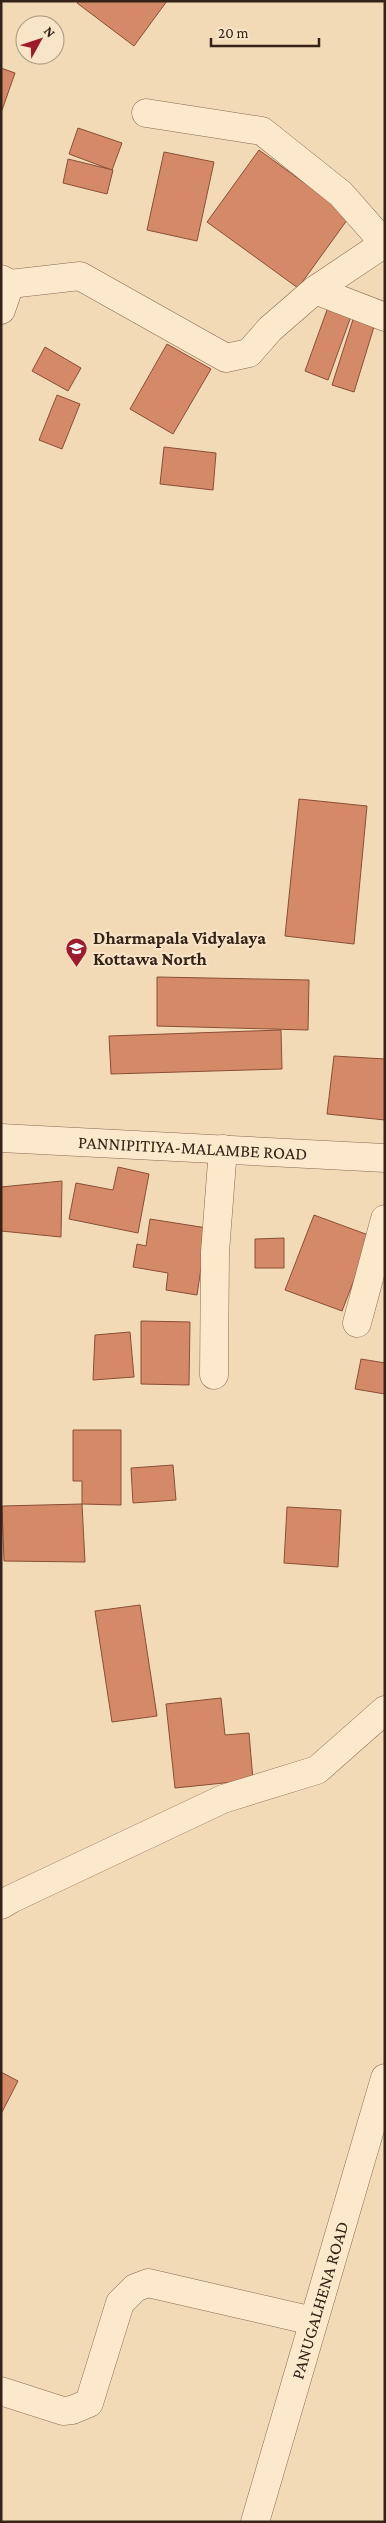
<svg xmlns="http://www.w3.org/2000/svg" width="386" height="2523" viewBox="0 0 386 2523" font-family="'Crimson Pro',serif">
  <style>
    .building { fill: #d48a69; stroke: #8a4e35 }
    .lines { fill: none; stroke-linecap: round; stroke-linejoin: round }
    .minor-casing { stroke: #886951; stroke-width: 29 }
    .minor { stroke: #fce8cb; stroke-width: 28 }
    .labels { text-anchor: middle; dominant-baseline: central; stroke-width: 4; stroke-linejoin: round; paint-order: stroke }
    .poi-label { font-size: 18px; font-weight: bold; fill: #352318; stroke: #f8e5c7; text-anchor: start }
    .street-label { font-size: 18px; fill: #352318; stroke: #f8e5c7 }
  </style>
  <rect width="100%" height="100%" fill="#f2dab7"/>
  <g class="building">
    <path d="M79,1H167L134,46L77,3Z"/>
    <path d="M1,68L15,73L1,113Z"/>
    <path d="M78,128L122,143L112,170L69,154Z"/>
    <path d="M259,150L350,216L298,288L207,222Z"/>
    <path d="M164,152L214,162L197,241L147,230Z"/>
    <path d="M68,159L113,170L107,194L63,183Z"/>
    <path d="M331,299L354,308L328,380L305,371Z"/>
    <path d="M356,310L377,317L354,392L332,385Z"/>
    <path d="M167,344L211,369L173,434L130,409Z"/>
    <path d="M45,347L81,368L68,391L32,371Z"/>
    <path d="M57,395L80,404L62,449L39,440Z"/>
    <path d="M164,447L216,453L213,490L160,484Z"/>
    <path d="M299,799L367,806L354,944L285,936Z"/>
    <path d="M157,977L309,980L308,1030L157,1026Z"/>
    <path d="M281,1030L282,1069L111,1074L109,1036Z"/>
    <path d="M334,1056L385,1059V1120L327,1114Z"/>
    <path d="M118,1167L149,1174L138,1233L69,1219L76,1183L113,1190Z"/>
    <path d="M62,1181L61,1237L1,1231V1187Z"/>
    <path d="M314,1215L371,1236L342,1311L285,1290Z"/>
    <path d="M150,1219L207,1228L197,1295L166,1290L168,1273L133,1267L137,1244L146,1246Z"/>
    <path d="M284,1238V1268H255V1239Z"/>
    <path d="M141,1321L190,1322L189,1385L141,1384Z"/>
    <path d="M130,1332L134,1377L93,1380L95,1335Z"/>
    <path d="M361,1359L385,1363V1394L355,1389Z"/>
    <path d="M73,1430H121V1505L82,1504V1481H73Z"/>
    <path d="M173,1465L176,1500L133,1503L131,1468Z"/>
    <path d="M82,1504L85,1562L4,1561L2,1506Z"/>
    <path d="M287,1507L341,1510L338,1567L284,1563Z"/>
    <path d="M140,1605L157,1716L112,1722L95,1611Z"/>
    <path d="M221,1698L225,1735L249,1733L253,1780L175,1788L166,1704Z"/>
    <path d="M1,2072L18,2081L1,2114Z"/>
  </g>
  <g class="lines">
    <defs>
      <g id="minor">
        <path d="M146,113L262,131L341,194L385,244"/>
        <path d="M1,279L10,284L80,276L226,358L249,353L270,329L315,290L385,243"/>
        <path d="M315,290L385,317"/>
        <path d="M1,310L10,284"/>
        <path id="s1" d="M1,1138L385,1158"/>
        <path d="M357,1323L385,1219"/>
        <path d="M214,1375L215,1252L223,1149"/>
        <path d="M1,1905L11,1899L223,1799L317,1770L385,1710"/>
        <path d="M1,2391L63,2411L72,2410L89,2403L120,2303L135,2288L148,2283L313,2321"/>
        <path id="s2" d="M255,2522L385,2078"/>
      </g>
    </defs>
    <use href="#minor" class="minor-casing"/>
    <use href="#minor" class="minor"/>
  </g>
  <defs>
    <symbol id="school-pin" viewBox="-11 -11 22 30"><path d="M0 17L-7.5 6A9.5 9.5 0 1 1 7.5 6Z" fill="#9d1c2b" stroke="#f8e5c7"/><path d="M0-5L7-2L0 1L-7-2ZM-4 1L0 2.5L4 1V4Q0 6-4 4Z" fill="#fff"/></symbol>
  </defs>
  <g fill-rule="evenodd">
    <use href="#school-pin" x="64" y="936" width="25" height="34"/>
  </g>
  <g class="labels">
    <g class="poi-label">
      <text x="93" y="938">Dharmapala Vidyalaya<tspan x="93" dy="21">Kottawa North</tspan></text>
    </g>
    <g class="street-label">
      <text stroke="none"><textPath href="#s1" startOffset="192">PANNIPITIYA-MALAMBE ROAD</textPath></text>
      <text stroke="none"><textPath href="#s2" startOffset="231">PANUGALHENA ROAD</textPath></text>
    </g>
  </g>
  <rect width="386" height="2523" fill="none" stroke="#352318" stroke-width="5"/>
  <g transform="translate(40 40) rotate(50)"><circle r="24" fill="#f8e5c7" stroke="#aa9781"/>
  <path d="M0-4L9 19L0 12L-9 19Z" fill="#9d1c2b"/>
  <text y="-8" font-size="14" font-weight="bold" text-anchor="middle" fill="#352318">N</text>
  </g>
  <path d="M211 38v8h108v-8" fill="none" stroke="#352318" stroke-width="2.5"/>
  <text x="218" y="38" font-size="15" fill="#352318" stroke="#f8e5c7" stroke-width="4" paint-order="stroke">20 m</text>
</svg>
